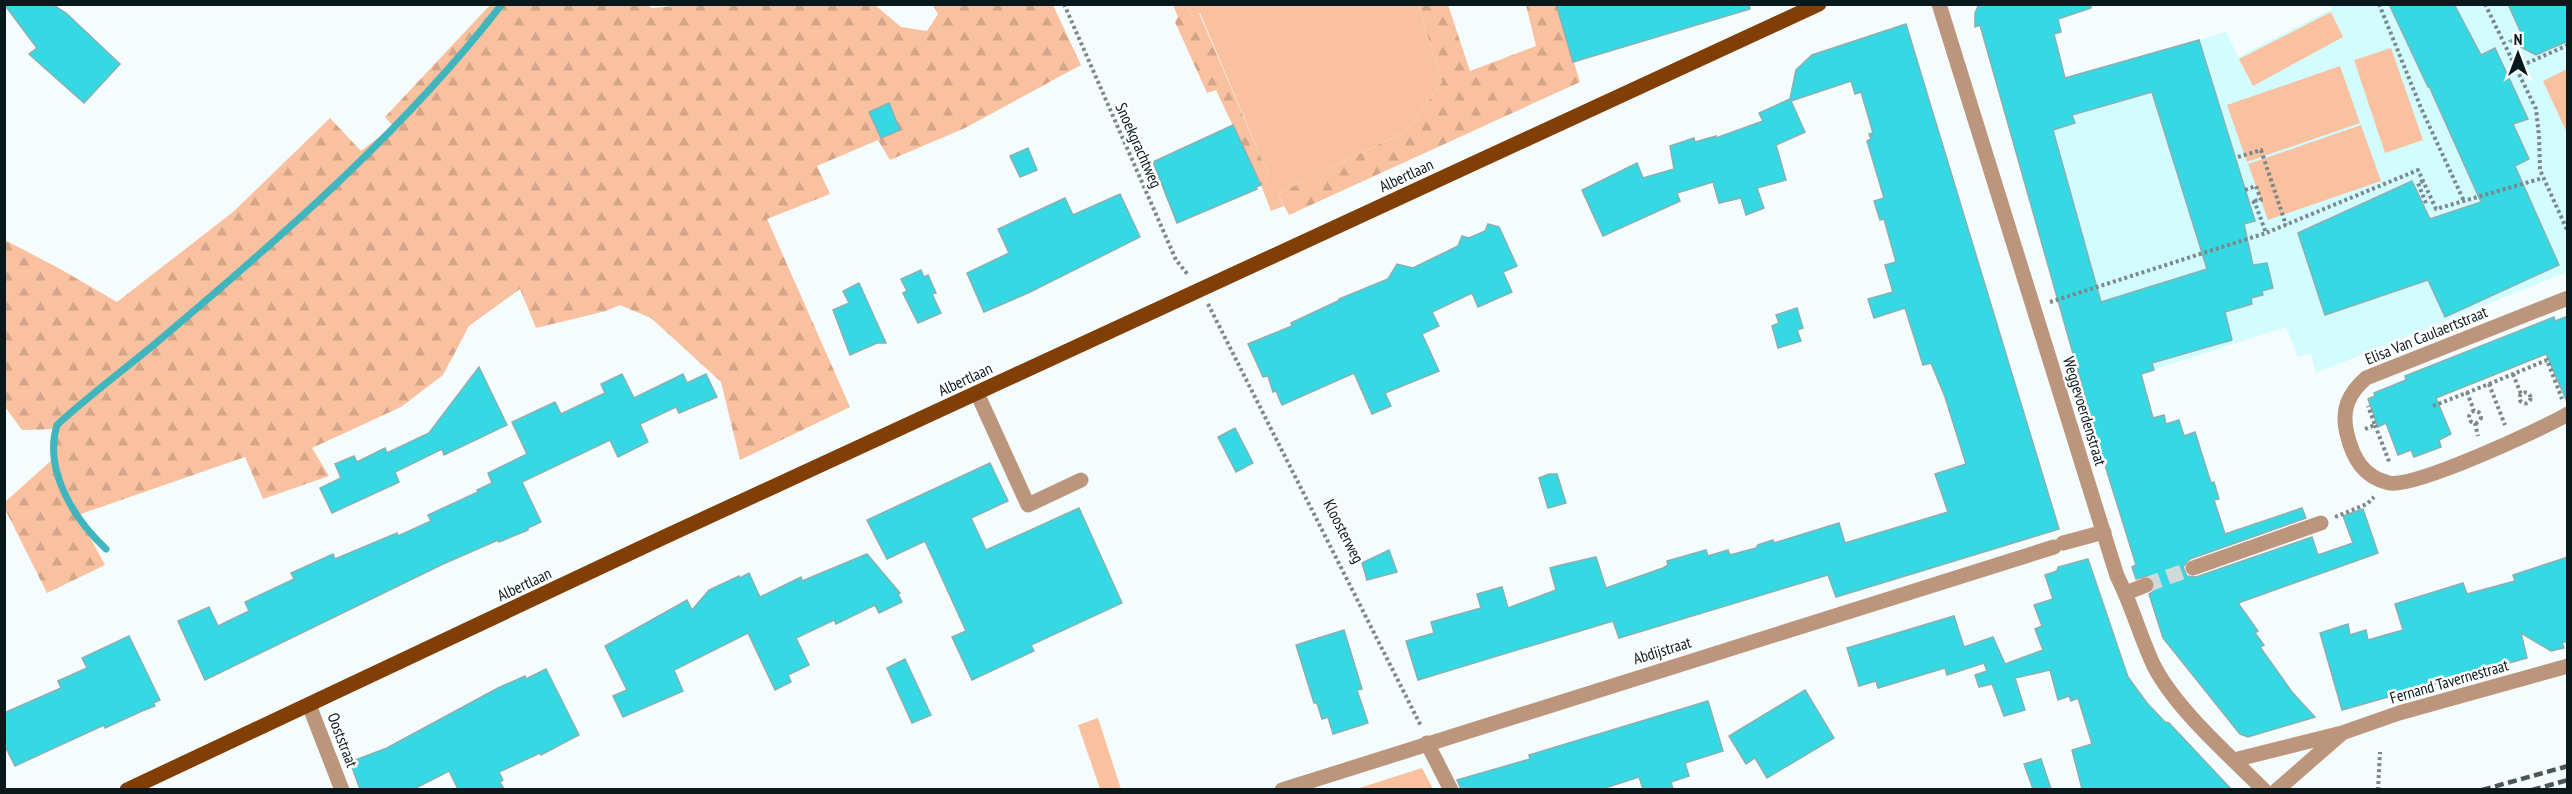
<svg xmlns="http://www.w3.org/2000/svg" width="2572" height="794" viewBox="0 0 2572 794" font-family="'PT Sans Narrow',sans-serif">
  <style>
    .built { fill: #d2fcff }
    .green { fill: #f9c19f }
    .forest { fill: url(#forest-firs) }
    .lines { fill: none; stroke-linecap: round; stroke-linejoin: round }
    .stream { stroke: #40b5bd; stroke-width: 7 }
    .building { fill: #34d9e4; stroke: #88b0b3; stroke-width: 1.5; fill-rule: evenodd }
    .minor-tunnel { stroke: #d1dadb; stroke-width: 15; stroke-dasharray: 15 8; stroke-linecap: butt }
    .path { stroke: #7b8788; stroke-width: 4; stroke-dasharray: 3 3; stroke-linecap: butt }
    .minor { stroke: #bc957d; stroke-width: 15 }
    .major { stroke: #813f06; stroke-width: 15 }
    .rail { stroke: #485557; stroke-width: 4.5; stroke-dasharray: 9 4.5; stroke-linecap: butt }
    .labels { text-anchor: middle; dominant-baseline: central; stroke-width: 5; stroke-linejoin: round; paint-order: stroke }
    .street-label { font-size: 16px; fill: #09181a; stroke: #fff }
  </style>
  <defs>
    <pattern id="forest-firs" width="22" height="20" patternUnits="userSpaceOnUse" patternTransform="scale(1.5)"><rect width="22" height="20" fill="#f9c19f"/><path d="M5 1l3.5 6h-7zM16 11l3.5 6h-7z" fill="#d4a588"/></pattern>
  </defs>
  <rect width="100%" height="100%" fill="#f4fcfd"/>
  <path class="built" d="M2330,5H2567V272L2316,373L2311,353L2298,357L2286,327L2084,392L2000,97L2226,32L2238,57L2332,9Z"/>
  <g class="green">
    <path d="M1187,5H1418L1442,82L1406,131L1278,194L1284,206L1271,211L1261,185L1268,174L1200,13L1192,16Z"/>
    <path d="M2331,12L2343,37L2253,86L2239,59Z"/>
    <path d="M2391,48L2423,140L2385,153L2354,60Z"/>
    <path d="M2340,66L2360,123L2247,162L2227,105Z"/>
    <path d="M2567,69V133L2543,81Z"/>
    <path d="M2361,125L2381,181L2268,220L2248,164Z"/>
    <path d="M1098,718L1121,789H1100L1078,725Z"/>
    <path d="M1422,768L1433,789H1356Z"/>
  </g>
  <g class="forest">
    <path d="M648,4L651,8L698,4L875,5L901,27L927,31L938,14L933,5H1053L1081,65L965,128L890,160L878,140L817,166L830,194L767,219L850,407L740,460L721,382L651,318L620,305L606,311L536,328L520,289L469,326L443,375L401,407L312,448L329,476L263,499L245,457L78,515L105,565L47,593L5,509V502L54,458L56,429L22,430L5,407V240L62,270L117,302L233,212L330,118L361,151L393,126L385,117L490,5Z"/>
    <path d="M1173,5H1187L1192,16L1199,13L1268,174L1261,185L1216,90L1207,93L1175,22L1178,17Z"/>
    <path d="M1418,5H1448L1470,71L1536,46L1526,5H1556L1580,82L1289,215L1278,194L1406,131L1442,82Z"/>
  </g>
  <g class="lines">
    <path class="stream" d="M106,549C74,519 43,470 57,425C93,392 132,364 169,332C287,232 407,127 502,4"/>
  </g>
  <g class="building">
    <path d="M4,4H52L66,13L120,64L84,103L29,54L37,48Z"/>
    <path d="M1556,4H1749L1750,9L1573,62Z"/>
    <path d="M1979,4H2091V8L2058,19L2061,32L2054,34L2065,78L2199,40L2255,221L2244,224L2253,265L2267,263L2273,288L2262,291L2263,295L2251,298L2252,304L2225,312L2232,340L2152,363L2154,370L2141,374L2153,418L2164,415L2166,424L2179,420L2184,436L2195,432L2211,483L2214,482L2219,499L2214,500L2225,534L2302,508L2306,518L2190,559L2183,567L2187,576L2196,577L2312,537L2318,555L2353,543L2343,516L2363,509L2378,553L2238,603L2258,631L2255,633L2264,645L2260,647L2292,692L2315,717L2248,737L2240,734L2163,638L2149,594L2154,591L2155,582L2148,576L2136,579L2132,567L2136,565L2100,449L1980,25L1975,27V13ZM2152,92L2207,269L2101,302L2053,130L2075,123L2072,115Z"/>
    <path d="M2389,4H2454L2481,55L2495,48L2528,119L2513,124L2529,159L2515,166L2559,265L2445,317L2428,280L2325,315L2298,233L2412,181L2430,219L2481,202L2429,86L2428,87Z"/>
    <path d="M2508,4H2568V41L2536,55L2509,41L2522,35Z"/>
    <path d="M1906,24L2059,529L1836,597L1828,575L1619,638L1613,621L1418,680L1406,641L1434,633L1431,622L1481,608L1477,594L1502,587L1508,608L1556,590L1550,568L1561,565L1596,557L1606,588L1663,568L1668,565L1667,561L1706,550L1708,556L1728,550L1730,555L1756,548L1758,545L1773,540L1774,543L1839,523L1845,543L1948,512L1935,474L1966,464L1945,397L1931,363L1923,365L1905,308L1874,318L1868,299L1893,292L1885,265L1896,262L1884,219L1880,220L1874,201L1884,198L1867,141L1871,139L1869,134L1873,133L1861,92L1855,94L1851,81L1791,101L1805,132L1776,145L1786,180L1757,188L1764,208L1746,215L1741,198L1719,203L1713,182L1677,193L1680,201L1603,236L1582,190L1637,163L1643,178L1674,169L1670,146L1694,138L1695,142L1716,136V138L1763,121L1759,113L1790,99L1796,70L1812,55Z"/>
    <path d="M889,103L900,130L881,138L869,112Z"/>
    <path d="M1233,125L1261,185L1256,187L1257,189L1177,223L1153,162Z"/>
    <path d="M1028,148L1037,170L1020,177L1010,156Z"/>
    <path d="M1120,194L1140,237L1028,293L984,312L967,273L1009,253L998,229L1065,198L1073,215Z"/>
    <path d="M1488,224L1499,227L1517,266L1503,272L1512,292L1478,307L1472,293L1432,312L1439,326L1422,334L1439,371L1385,393L1391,406L1372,414L1354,373L1282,405L1276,391L1273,392L1268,376L1263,377L1248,344L1292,326L1291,323L1340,300L1339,299L1388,279L1397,264L1413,268L1458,246L1462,236L1469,238L1485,231Z"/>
    <path d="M921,270L924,277L928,275L936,293L932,294L941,313L918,323L903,293L907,291L901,279Z"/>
    <path d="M859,283L886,343H877L850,355L833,310L849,303L843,291Z"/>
    <path d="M1797,308L1803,328L1797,330L1801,341L1778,348L1772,326L1779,323L1776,315Z"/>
    <path d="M2568,316V404L2546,354L2436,398L2451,434L2439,440L2441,447L2414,457L2411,450L2398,455L2386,423L2378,427L2368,399L2375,396L2374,393L2406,380L2405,376L2554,317L2555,321Z"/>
    <path d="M479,367L507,425L444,455L442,449L395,472L399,482L332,513L320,488L341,478L335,464L354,456L357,462L385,448L387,453L429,433Z"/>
    <path d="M622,374L634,398L683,374L687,383L706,374L717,397L679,413L676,407L640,424L648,442L618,457L610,440L522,482L541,522L528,528V530L499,542L498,540L443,564L205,680L178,621L209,607L218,626L249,611L245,602L294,579L291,573L333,554L335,559L397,533L398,536L431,521L428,515L478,492L477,490L492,483L488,473L527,454L512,422L555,402L561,414L605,393L601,384Z"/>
    <path d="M1235,428L1253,463L1236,472L1218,437Z"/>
    <path d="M990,463L1008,501L971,518L986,550L1079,508L1122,603L1031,645L1034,651L972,680L952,637L966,631L925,541L887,559L867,520Z"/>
    <path d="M1549,474H1557L1566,503L1548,508L1539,478Z"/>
    <path d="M1389,550L1397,572L1367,580L1362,563Z"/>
    <path d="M867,554L900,593L898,594L902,602L879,613L875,605L836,624L834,620L796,638L809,665L788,675L791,682L775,690L748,633L674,670L683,691L623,717L613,696L627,690L605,646L687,600L692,610L709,590L739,576L740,578L749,573L760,597L801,577L802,581Z"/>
    <path d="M2568,557V642H2562L2564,648L2551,651L2521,633L2527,658L2342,710L2320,633L2348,624L2350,635L2366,630L2368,640L2403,630L2395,604L2463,583L2467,594L2515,581L2513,575Z"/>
    <path d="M2088,559L2128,677L2147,703L2165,722L2169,723L2231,789H2082L2072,750L2092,744L2078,698L2071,701L2069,696L2058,700L2050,670L2015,678L2025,710L2004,716L1992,684L1979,687L1975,675L1987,671L1984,663L1947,675L1945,668L1878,688L1876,681L1859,686L1847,648L1954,616L1964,647L1993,637L2005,664L2043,650L2035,629L2042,626L2034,605L2053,599L2045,575L2057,571L2058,567Z"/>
    <path d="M1344,630L1362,689L1357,690L1368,723L1333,734L1328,717L1322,719L1317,703H1314L1296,645Z"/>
    <path d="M129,636L160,700L153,703L155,706L142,711L105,728L104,725L15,766L4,744V713L61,688L58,681L87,668L82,658Z"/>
    <path d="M905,659L931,715L912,723L887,668Z"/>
    <path d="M546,669L579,735L541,755L540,753L499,772L503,780L500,782L504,789H458L449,771L414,789H360L350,762L387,748L498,688L525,676L526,679Z"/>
    <path d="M1805,690L1834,738L1767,778L1755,758L1746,764L1729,736Z"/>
    <path d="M1708,701L1723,751L1685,763L1689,776L1671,782L1673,789H1643L1639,777L1602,789H1461L1457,780L1530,759L1529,755Z"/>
    <path d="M2041,759L2051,789H2033L2024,764Z"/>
  </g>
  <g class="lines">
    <path class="minor-tunnel" d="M2146,585L2193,568"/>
    <g class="path">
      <path d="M1064,4L1176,260L1189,276"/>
      <path d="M2379,4L2421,108L2464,201"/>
      <path d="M2485,4L2536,109L2539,136L2540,170L2568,232"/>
      <path d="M2516,68L2568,45"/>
      <path d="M2238,157L2261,150L2286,225"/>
      <path d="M2423,181L2418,183L2427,206"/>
      <path d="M2245,190L2256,186L2261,200L2252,201L2255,203L2266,233L2418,170L2436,209L2543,178"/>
      <path d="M2050,302L2266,233"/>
      <path d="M1208,304L1421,726"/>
      <path d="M2513,374L2521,394"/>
      <path d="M2489,384L2547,360L2562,399"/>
      <path d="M2467,392L2474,411"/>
      <circle cx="2525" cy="398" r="5.5"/>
      <path d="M2433,406L2489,384L2505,425"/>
      <circle cx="2475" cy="417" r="6"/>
      <path d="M2475,423L2478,436"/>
      <path d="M2375,425L2390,464"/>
      <path d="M2365,429L2375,425L2368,406"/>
      <path d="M2335,517L2367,504L2374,497"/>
      <path d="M2378,790L2380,752"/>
    </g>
    <g class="minor">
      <path d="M1939,4L2117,576C2132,605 2140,637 2154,666C2176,709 2229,755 2264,790"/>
      <path d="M2568,298L2366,378C2348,394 2341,410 2347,434C2353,458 2363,477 2389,483C2415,488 2540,430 2568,414"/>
      <path d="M977,393L1028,505L1081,480"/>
      <path d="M2063,543L2104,532"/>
      <path d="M2193,568L2321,523"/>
      <path d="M2126,593L2146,585"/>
      <path d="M309,705L342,790"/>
      <path d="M1427,743L1451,790"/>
      <path d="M2234,760L2342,733L2399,713L2568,666"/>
      <path d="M1282,790L2054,547"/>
      <path d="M2277,790L2341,734"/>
    </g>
    <path class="major" d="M127,790L660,539L1819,4"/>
    <g class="rail">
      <path d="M2482,790L2568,766"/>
      <path d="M2532,790L2568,780"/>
    </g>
  </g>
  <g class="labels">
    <g class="street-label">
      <text transform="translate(1139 145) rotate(66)">Snoekgrachtweg</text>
      <text transform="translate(1406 175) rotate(-25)">Albertlaan</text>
      <text transform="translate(2426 335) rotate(-22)">Elisa Van Caulaertstraat</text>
      <text transform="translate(965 379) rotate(-25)">Albertlaan</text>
      <text transform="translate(2085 411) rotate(73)">Weggevoerdenstraat</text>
      <text transform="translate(1344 531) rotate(63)">Kloosterweg</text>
      <text transform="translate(524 584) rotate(-25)">Albertlaan</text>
      <text transform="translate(1662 650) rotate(-17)">Abdijstraat</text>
      <text transform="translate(2449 681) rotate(-16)">Fernand Tavernestraat</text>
      <text transform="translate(343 740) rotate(69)">Ooststraat</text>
    </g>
  </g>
  <rect width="2572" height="794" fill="none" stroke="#09181a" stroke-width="12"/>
  <g transform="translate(2518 54)" stroke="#ffffff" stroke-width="4.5" paint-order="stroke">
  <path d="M0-4.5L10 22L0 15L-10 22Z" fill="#09181a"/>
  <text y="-9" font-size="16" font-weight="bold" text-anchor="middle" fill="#09181a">N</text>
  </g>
</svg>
